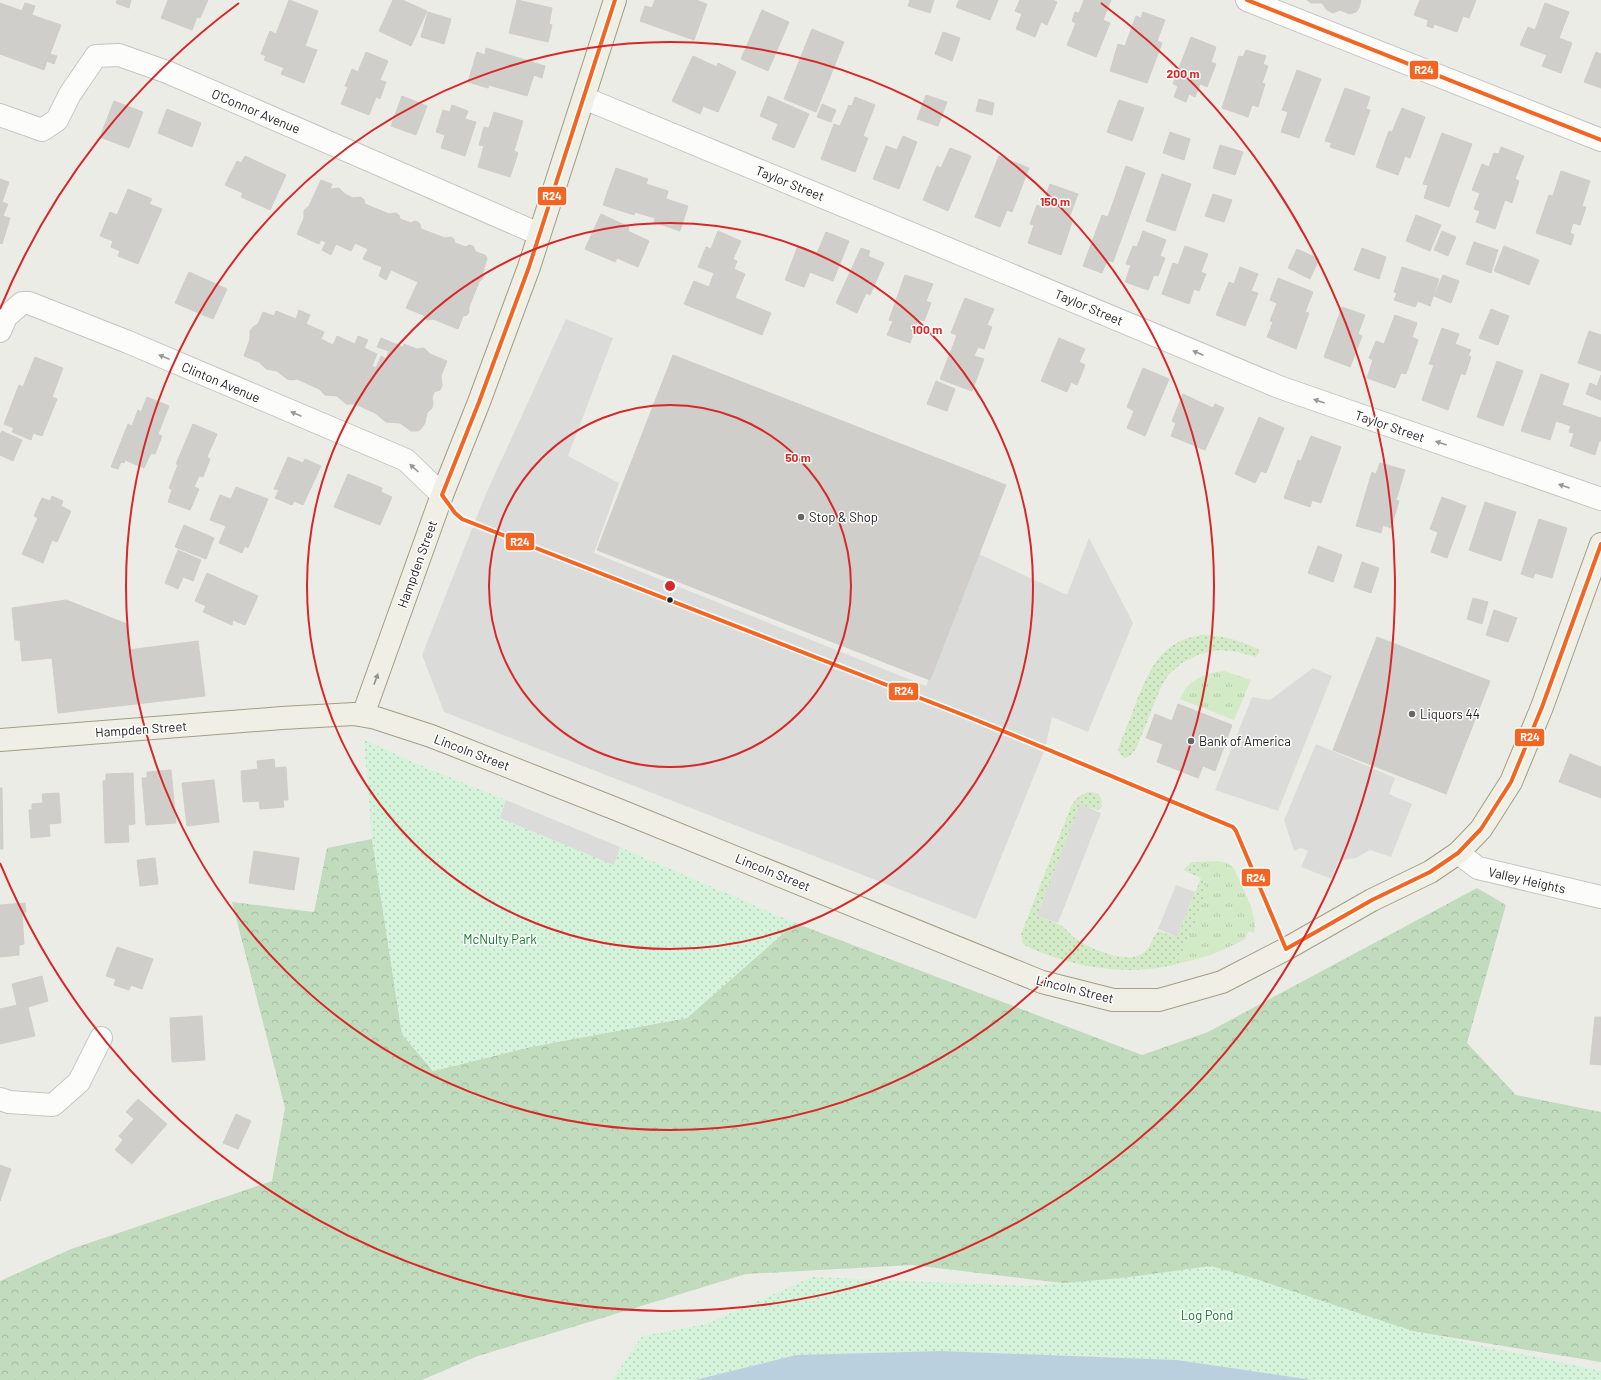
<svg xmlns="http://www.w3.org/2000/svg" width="1601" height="1380" viewBox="0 0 1601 1380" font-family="Barlow,sans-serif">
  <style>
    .grass { fill: url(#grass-tufts) }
    .forest { fill: url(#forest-crowns) }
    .park { fill: url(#park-dots) }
    .garden { fill: url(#garden-dots) }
    .parking { fill: #dbdbd9 }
    .water { fill: #bbd0df }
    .building { fill: #cfceca; stroke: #cfcec8 }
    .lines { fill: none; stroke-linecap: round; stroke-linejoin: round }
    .minor-casing { stroke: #c5c5c3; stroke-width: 24 }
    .major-casing { stroke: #a29e84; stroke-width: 24 }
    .minor { stroke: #fcfcfb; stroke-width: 22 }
    .major { stroke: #f0efe5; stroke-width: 22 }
    .bus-1-casing { stroke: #fff; stroke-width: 7 }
    .bus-1 { stroke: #f26522; stroke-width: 4 }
    .oneway { fill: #989898 }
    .oneway2 { fill: #92918b }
    .ring { fill: none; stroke: #d62828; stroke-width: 2 }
    .poi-dot { fill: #666664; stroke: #fff; stroke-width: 1.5 }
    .bus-dot { fill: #1e1e1e; stroke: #fff; stroke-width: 1.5 }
    .labels { text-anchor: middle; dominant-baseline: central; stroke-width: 3; stroke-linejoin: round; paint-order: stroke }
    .street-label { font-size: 13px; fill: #1e1e1e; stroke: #fff }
    .poi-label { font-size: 13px; fill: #1e1e1e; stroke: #fff; text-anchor: start }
    .park-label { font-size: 13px; fill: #0e7a2e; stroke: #fff }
    .centre { fill: #d62828; stroke: #fff; stroke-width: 2 }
    .ring-label { font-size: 12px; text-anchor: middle; font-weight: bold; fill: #d62828; stroke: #fff; stroke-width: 3; stroke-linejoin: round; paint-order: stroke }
    .line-badge { stroke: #fff; stroke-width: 1.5 }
    .badge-label { font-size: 11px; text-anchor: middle; font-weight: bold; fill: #fff }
  </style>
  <defs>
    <pattern id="grass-tufts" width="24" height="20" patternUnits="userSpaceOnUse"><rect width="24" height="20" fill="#d2eac6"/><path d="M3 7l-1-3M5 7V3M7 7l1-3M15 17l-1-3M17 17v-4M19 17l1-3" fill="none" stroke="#b4c8aa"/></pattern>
    <pattern id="forest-crowns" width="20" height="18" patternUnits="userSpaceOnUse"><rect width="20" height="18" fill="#c1dbbd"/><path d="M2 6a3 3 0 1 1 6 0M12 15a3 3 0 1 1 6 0" fill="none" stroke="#a5bca2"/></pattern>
    <pattern id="park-dots" width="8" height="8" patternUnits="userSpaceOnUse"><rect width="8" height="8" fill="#d5f3db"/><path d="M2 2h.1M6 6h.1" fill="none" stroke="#b6d0bc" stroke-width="1.8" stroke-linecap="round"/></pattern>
    <pattern id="garden-dots" width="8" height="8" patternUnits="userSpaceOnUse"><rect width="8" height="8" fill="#d2eac6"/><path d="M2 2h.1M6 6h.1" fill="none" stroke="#b4c8aa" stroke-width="1.8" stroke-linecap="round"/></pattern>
  </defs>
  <rect width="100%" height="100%" fill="#ecece7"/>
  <g class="grass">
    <path d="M1224,671L1251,680L1234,720L1180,699C1187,680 1205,673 1224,671Z"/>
    <path d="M1217,861L1227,863L1234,868C1240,884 1260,918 1254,933L1249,931L1244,940L1211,955L1178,964L1205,898V888L1198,862Z"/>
  </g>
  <path class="forest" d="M372,839L402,1034L433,1071L530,1047L687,1018L795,923L1142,1055L1208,1032L1477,888L1506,905L1467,1043L1516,1095L1601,1112V1362L1271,1308L912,1265L746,1274L478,1356L422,1380H0V1281L71,1249L272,1181L285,1108L232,902L314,912L327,848Z"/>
  <g class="park">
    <path d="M364,740L427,768L506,800L500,818L614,864L620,847L795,923L687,1018L530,1047L433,1071L402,1034L372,839Z"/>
    <path d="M1211,1266L1253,1278L1413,1331L1601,1371V1380H1312L1177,1360L942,1351L796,1355L695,1380H612L642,1336L706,1324L812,1277L1029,1286L1122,1278Z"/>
  </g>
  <g class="garden">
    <path d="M1201,635C1221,635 1239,640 1258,649L1259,653L1256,657L1238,652L1219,650L1200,654L1182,663L1168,675L1161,687L1136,749L1130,756L1124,758L1120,754L1118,749C1123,735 1129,722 1134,708C1147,674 1159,641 1201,635Z"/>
    <path d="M1088,792C1099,791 1104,798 1101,808L1098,810L1080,805L1037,916C1044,919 1053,921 1060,925C1066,928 1070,935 1076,939C1091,949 1125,964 1142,954C1151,948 1152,938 1158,931L1177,937L1201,878L1183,870L1192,862H1198L1205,888V898L1178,964C1134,975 1088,970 1045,954C1038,951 1029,948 1023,944L1021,934L1023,929L1070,809C1074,800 1079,795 1088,792Z"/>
  </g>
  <g class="parking">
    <path d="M566,319L613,338L568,456L619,483L594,553L926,686L979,554L1067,595L1089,538L1133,623L1088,732L1052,717L1045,749L976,919L444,712L422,655L485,496Z"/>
    <path d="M1313,668L1332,676L1278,811L1215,790L1252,697L1270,700Z"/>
    <path d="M1316,744L1395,778L1389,794L1412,804L1391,857L1370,850L1356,858L1338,861L1332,879L1301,867L1308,851L1301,848L1294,851L1284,820Z"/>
    <path d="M506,800L620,847L614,865L500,818Z"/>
    <path d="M1080,804L1101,813L1058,923L1037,916Z"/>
    <path d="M1176,885L1195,892L1177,937L1158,929Z"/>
  </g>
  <path class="water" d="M942,1351L1177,1360L1312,1380H695L796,1355Z"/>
  <g class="building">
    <path d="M117,0H131L129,8L116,3Z"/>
    <path d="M168,0H208L200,18L197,17L192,30L161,18Z"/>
    <path d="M289,0L318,11L305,46L317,50L304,83L281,74L284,68L264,60L266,56L261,54L270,31L276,34Z"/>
    <path d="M393,0H402L427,11L411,46L379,31Z"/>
    <path d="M517,0L552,8L549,24L552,25L548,42L509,33Z"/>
    <path d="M655,0H696L707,4L694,40L640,21L645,6L652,8Z"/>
    <path d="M910,0H934L930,13L908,6Z"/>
    <path d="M959,0H998L990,20L956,7Z"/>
    <path d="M1020,0H1052L1057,2L1047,25L1041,22L1035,37L1016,29L1022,14L1015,11Z"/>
    <path d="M1084,0H1111L1103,20L1110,23L1096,57L1067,45L1076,23L1072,21L1075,12L1079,13Z"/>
    <path d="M1307,0H1361L1359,8L1356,12L1350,14L1340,10L1333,13L1327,10L1322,3H1311Z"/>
    <path d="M1420,0H1476L1469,18L1463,16L1457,32L1434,24L1433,28L1427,26L1428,20L1414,15Z"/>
    <path d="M0,3L22,11L25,3L35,6L32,15L61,25L50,54L57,56L54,64L47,61L44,70L0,54Z"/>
    <path d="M1545,3L1569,12L1559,38L1572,43L1561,73L1542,66L1547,55L1520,45L1528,27L1535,30Z"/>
    <path d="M762,10L789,22L768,71L741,59Z"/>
    <path d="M428,12L451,19L444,44L421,37Z"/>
    <path d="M1143,12L1165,20L1157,41L1162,43L1147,83L1110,71L1118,44L1125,46L1136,16L1141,18Z"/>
    <path d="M812,29L844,42L816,112L784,99Z"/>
    <path d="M943,32L960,38L952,61L935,54Z"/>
    <path d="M1191,37L1216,47L1211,62L1216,64L1207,87L1200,84L1195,97L1189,94L1186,102L1174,97L1178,86L1173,84Z"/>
    <path d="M486,48L545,66L542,78L534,75L527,96L489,85L488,88L468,82L477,52L485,55Z"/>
    <path d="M1246,50L1266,56L1263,64L1268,66L1262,83L1265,84L1258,107L1252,105L1248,117L1222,108L1239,56L1243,57Z"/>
    <path d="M366,52L388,61L380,80L386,82L380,99L376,97L369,115L341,104L348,87L345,86L352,69L358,72Z"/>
    <path d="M1596,52L1601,54V88L1584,82Z"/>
    <path d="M693,56L717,67L718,63L736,72L718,112L703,106L700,114L672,101Z"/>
    <path d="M1297,70L1321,79L1299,138L1281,132L1288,112L1282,110Z"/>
    <path d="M1345,88L1370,97L1366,109L1370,110L1354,155L1330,147L1332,143L1325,141Z"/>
    <path d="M926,95L947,102L938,126L917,119Z"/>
    <path d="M402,96L427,106L416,135L391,126Z"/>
    <path d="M768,96L809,114L794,148L772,139L778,124L760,116Z"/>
    <path d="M855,97L875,105L863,136L868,138L855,172L821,159L834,124L840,126L849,105L852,106Z"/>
    <path d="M979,99L994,103L992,115L976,111Z"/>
    <path d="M1119,100L1144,108L1132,141L1107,132Z"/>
    <path d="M114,101L143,112L129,148L100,137Z"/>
    <path d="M822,104L836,110L831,122L817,117Z"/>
    <path d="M452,105L468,111L465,119L476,122L465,156L441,148L445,135L436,132L443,110L450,112Z"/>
    <path d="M1402,108L1425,117L1410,158L1405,156L1398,175L1376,167L1389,131L1392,132Z"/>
    <path d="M167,109L201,123L192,147L158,133Z"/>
    <path d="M494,112L523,121L514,151L518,153L510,177L478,167L484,146L479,145L484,127L489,128Z"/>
    <path d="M1170,132L1190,139L1184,160L1163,153Z"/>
    <path d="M1442,133L1472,144L1449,207L1424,198L1428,185L1423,184Z"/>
    <path d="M903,136L917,142L899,189L873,179L886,146L897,150Z"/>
    <path d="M1220,145L1243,152L1235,175L1213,168Z"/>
    <path d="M1501,147L1524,156L1515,179L1519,181L1512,203L1505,200L1495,229L1476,222L1480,211L1474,209L1480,193L1472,190L1482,164L1489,167L1494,153L1499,154Z"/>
    <path d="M950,148L971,156L948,211L923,200L937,166L941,168Z"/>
    <path d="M245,156L286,175L270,210L241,197L243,193L225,185L237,161L241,163Z"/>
    <path d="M999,156L1029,168L1012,212L1007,210L1000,227L975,217Z"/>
    <path d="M1126,166L1145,173L1113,262L1107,260L1102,273L1083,266L1102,215L1108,217Z"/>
    <path d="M616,168L648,179L646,184L668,191L666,199L688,206L680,231L654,222L655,218L635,212L634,215L603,205Z"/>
    <path d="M1561,171L1590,181L1582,206L1586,207L1580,225L1573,223L1570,233L1574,235L1571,245L1536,233L1549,195L1553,196Z"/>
    <path d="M1162,174L1191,184L1175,231L1146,221Z"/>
    <path d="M0,179L9,182L2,202L8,204L3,216L10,218L2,244L0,243Z"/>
    <path d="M321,180L332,184L330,189L339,188L345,194L353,198L361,197L364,200L365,204L389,214L396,213L399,215L400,219L411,223L414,221L418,222L420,224L421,229L445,238L451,237L454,239L455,243L466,247L469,245L473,246L476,252L485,255L487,258L483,272V278L479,282L469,307V312L467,315L463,316L458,329L433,319L427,320L423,315L406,308L418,282L391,270L386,280L379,276L382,267L363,259L368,249L355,243L351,251L336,244L331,255L322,250L326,242L321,240L319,244L297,234L304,218V210L309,206Z"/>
    <path d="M1050,184L1078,194L1069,218L1073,219L1061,255L1028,243L1034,225L1030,224L1037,205L1042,207Z"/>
    <path d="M128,189L152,199L149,204L162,209L138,264L118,256L120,251L111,247L113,241L100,236L110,212L117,215Z"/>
    <path d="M1213,194L1232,200L1224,222L1205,216Z"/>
    <path d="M601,214L629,227L628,231L649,241L638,267L617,258L615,262L585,249Z"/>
    <path d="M1416,215L1441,225L1430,251L1406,241Z"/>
    <path d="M718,231L741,241L733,259L737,261L734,269L745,274L735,298L771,313L762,335L684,304L694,281L709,287L714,273L698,267L706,247L711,249Z"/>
    <path d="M1143,231L1166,240L1160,256L1165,258L1158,276L1154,275L1148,290L1125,282L1131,265L1126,264L1133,246L1137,247Z"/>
    <path d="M1442,231L1456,237L1448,256L1434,250Z"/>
    <path d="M826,232L849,241L833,281L810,272L804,287L785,280L798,246L817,253Z"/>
    <path d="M1474,242L1498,250L1491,273L1466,264Z"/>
    <path d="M1185,246L1208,254L1201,272L1206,274L1199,291L1194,289L1189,304L1162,294L1173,263L1178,265Z"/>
    <path d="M1504,246L1539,260L1529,285L1494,271Z"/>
    <path d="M861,248L870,251L868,256L884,263L870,295L866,293L857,313L836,303Z"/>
    <path d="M1362,248L1386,257L1379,279L1354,270Z"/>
    <path d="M1297,249L1319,259L1310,279L1288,268Z"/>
    <path d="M1240,267L1258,274L1251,291L1258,293L1245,326L1216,315L1229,282L1234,284Z"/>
    <path d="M1402,267L1439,279L1430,306L1418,301L1415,307L1394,300L1397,293L1394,292Z"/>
    <path d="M189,272L227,289L213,319L175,303Z"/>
    <path d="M905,275L933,284L926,301L931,303L924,321L918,319L910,343L887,335L893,321L889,320Z"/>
    <path d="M1443,275L1459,281L1451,303L1434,296Z"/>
    <path d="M1278,278L1313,292L1305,312L1309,313L1296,349L1267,337L1273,322L1270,321L1277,303L1270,300Z"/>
    <path d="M965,298L994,309L987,325L992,327L984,349L978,347L974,356L984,359L972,391L940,379L957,335L951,333Z"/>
    <path d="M1342,307L1365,315L1358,334L1362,336L1350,367L1324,357Z"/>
    <path d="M1491,309L1509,316L1498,345L1479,338Z"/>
    <path d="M299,310L310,315L306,324L324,332L321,339L333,345L337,336L355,344L358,336L368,340L364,348L377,354L372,366L376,368L381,356L386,359L389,351L377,347L381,338L403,347L404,344L417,349L424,348L430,354L447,361L441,376L442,386L440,390L434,392L432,398L433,403L432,408L427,413L425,423L421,429L418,431H411L400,423L386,422L375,413L355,404H346L337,396L325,395L319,389L297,379L292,380L287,379L277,371L266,369L259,362L244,356L250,339V331L253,327L258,324L263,312L274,316L276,311L296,319Z"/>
    <path d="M1395,315L1417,323L1412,337L1418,340L1406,374L1401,373L1395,388L1367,378L1373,360L1369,358L1376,341L1384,344Z"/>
    <path d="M1442,328L1459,334L1455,344L1471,350L1468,355L1471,357L1465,375L1461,373L1448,410L1422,400L1434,365L1429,364Z"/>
    <path d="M1589,331L1601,335V371L1578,363Z"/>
    <path d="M1059,338L1085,349L1079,362L1085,365L1077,385L1071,382L1067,392L1041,381Z"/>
    <path d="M673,355L1006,485L930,680L597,550Z"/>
    <path d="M35,357L63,368L52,397L57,399L42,436L33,433L31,440L12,432L14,428L4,424L19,385L23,387Z"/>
    <path d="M1497,361L1523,371L1503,426L1477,417Z"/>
    <path d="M1143,368L1169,379L1145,436L1127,428L1134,411L1127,407Z"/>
    <path d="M1541,374L1569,384L1562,405L1601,418V441H1599L1595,455L1570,446L1574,433L1569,432L1571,426L1556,421L1550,440L1521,431Z"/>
    <path d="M1601,375V400L1586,394L1590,383L1597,386Z"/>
    <path d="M936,381L955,389L947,411L927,404Z"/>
    <path d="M1183,394L1213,408L1215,404L1224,408L1205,450L1171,436L1176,423L1172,421Z"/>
    <path d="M147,397L169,406L158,434L162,436L155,454L151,453L144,468L125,460L124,463L121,462L118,469L111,467L128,424L132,426L138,410L141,412Z"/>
    <path d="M1259,417L1284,428L1266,473L1261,471L1255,483L1235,474Z"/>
    <path d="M193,424L217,434L207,457L210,459L203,477L199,476L194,487L199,489L190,510L168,502L172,490L169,488L178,465L176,464Z"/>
    <path d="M2,431L22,440L13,461L0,455V434Z"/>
    <path d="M1311,436L1341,447L1321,503L1312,500L1310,507L1284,498L1298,460L1301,461Z"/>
    <path d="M288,457L303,463L305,459L321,466L303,505L294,501L292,505L275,498L279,490L274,489Z"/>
    <path d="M1380,463L1405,470L1396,500L1399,501L1391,528L1383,525L1381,533L1356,526L1372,472L1376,474Z"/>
    <path d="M348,474L382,488L381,492L392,497L380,525L334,507Z"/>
    <path d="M236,487L268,499L248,548L245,546L242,553L219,543L226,526L210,520L220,495L231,499Z"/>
    <path d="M52,496L63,501L61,506L71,511L57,542L52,540L43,563L22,554L38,518L34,516L42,498L50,501Z"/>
    <path d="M1442,497L1466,506L1447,558L1431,552L1438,532L1430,529Z"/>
    <path d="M1485,502L1516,512L1501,561L1469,550Z"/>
    <path d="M1539,519L1567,528L1552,578L1535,573L1533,578L1521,574Z"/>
    <path d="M184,525L214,538L206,559L175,547Z"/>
    <path d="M1318,546L1342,555L1333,582L1308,573Z"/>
    <path d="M178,550L201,560L193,581L183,577L178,589L165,583Z"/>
    <path d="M1362,562L1379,568L1371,593L1354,587Z"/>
    <path d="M207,573L258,596L245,625L233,620L232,625L203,612L206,606L195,601Z"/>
    <path d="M1473,598L1488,602L1482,624L1467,619Z"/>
    <path d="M66,600L127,624L128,650L198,641L205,696L58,713L52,658L22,661L20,640H15L12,608Z"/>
    <path d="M1494,610L1517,618L1508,642L1486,635Z"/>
    <path d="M1377,637L1490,681L1446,794L1333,750Z"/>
    <path d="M1178,704L1232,725L1215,771L1203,766L1198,778L1157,762L1163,744L1146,738L1155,714L1172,721Z"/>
    <path d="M1570,754L1601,767V798L1559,782Z"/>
    <path d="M274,759L275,768L286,767L288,800H283L284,807L260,809L259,801L243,802L241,771L258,769L257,761Z"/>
    <path d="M171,770L176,823L146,825L142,778H147V772Z"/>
    <path d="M133,773L135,824L128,825L129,842L105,843L103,781L106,780V774Z"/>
    <path d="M214,780L219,822L187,826L182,783Z"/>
    <path d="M0,788H2L3,849H0Z"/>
    <path d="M59,793L61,823L49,824L50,836L31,838L29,810H32V804L43,803L42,794Z"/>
    <path d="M254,851L299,858L294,890L249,883Z"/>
    <path d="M155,858L158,884L140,886L137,860Z"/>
    <path d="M25,903L26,912L22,913L24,944L19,945V955L0,957V905Z"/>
    <path d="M117,947L153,959L142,989L131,985L129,990L114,985L116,979L106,976Z"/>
    <path d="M42,976L48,1001L28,1007L35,1036L0,1044V1009L17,1005L12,984Z"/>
    <path d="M202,1016L205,1060L172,1062L170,1018Z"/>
    <path d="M1595,1017H1601V1065L1590,1064Z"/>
    <path d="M138,1099L167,1124L132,1164L115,1150L123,1140L119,1136L134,1119L126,1112Z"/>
    <path d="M236,1114L251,1121L238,1149L223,1143Z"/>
    <path d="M0,1165L11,1169L0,1201Z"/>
  </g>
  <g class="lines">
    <defs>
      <g id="minor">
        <path d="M1247,0L1601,140"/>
        <path d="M584,98L999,270L1279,387L1601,499"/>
        <path d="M0,115L42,130L57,120L70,94L96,56L119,55L167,72L539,234"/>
        <path d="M0,331L6,317L22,303H29L128,342L406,460L442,495"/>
        <path d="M1458,853L1478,868L1601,897"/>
        <path d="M0,1099L9,1102L53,1105L79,1082L101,1038"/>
      </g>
      <g id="major">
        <path d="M363,715L442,495L479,402L529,267L615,0"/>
        <path d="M0,740L282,718L354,714L376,718L431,736L616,809L1042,982L1113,1000H1159L1222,982L1286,949L1372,900L1430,872L1458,853L1481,829L1511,782L1542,707L1601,544"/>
      </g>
    </defs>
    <use href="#minor" class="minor-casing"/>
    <use href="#major" class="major-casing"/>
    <use href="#minor" class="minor"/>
    <use href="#major" class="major"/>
    <defs>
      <g id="bus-1">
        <path d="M615,0L529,267L479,402L442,495L455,513L462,519C626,584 791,646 956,712C1049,749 1141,789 1233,827L1236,831L1286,949L1372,900L1430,872L1458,853L1481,829L1511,782L1542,707L1601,544"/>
        <path d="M1247,0L1601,140"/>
      </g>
    </defs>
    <use href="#bus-1" class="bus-1-casing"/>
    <use href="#bus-1" class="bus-1"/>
  </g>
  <defs><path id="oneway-solid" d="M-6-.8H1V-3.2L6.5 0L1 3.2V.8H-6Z"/></defs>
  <g class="oneway">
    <use href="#oneway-solid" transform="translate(1198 353) rotate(-157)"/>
    <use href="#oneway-solid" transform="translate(164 357) rotate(-157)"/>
    <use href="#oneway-solid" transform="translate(1319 401) rotate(-161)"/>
    <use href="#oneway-solid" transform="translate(296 414) rotate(-157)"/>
    <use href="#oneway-solid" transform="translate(1441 443) rotate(-161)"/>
    <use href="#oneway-solid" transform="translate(414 468) rotate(-138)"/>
    <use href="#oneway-solid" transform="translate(1564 486) rotate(-161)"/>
  </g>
  <use class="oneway2" href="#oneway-solid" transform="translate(376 679) rotate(-70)"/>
  <g class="ring">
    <circle cx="670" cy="586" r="181"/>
    <circle cx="670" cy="586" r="363"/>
    <circle cx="670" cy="586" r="544"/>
    <path d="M0 309A725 725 0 0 1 239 3M1101 3A725 725 0 1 1 0 863"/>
  </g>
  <g class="poi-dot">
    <circle cx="801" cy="517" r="4"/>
    <circle cx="1412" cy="714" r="4"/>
    <circle cx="1191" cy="741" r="4"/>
  </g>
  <circle class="bus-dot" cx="670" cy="600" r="3.5"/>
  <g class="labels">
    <g class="street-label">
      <text transform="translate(256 111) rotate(23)">O'Connor Avenue</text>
      <text transform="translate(790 183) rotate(22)">Taylor Street</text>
      <text transform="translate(1089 307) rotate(23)">Taylor Street</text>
      <text transform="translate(221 382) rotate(23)">Clinton Avenue</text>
      <text transform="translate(1390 426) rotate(19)">Taylor Street</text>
      <text transform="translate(417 564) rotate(-70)">Hampden Street</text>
      <text transform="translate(141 729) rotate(-4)">Hampden Street</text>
      <text transform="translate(472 752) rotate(21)">Lincoln Street</text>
      <text transform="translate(773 872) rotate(22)">Lincoln Street</text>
      <text transform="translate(1527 880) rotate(13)">Valley Heights</text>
      <text transform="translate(1075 989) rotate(14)">Lincoln Street</text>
    </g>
    <g class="poi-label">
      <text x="809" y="517">Stop &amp; Shop</text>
      <text x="1420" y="714">Liquors 44</text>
      <text x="1199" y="741">Bank of America</text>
    </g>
    <g class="park-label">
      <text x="500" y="939">McNulty Park</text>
      <text x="1207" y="1315">Log Pond</text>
    </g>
  </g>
  <circle cx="670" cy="586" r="6" class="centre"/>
  <g class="ring-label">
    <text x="1183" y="78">200 m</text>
    <text x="1055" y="206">150 m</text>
    <text x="927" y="334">100 m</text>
    <text x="798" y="462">50 m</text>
  </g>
  <g class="line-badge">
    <rect x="1409" y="60" width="30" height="20" rx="4" fill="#f26522"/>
    <rect x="537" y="186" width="30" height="20" rx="4" fill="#f26522"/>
    <rect x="505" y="532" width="30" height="19" rx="4" fill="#f26522"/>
    <rect x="888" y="682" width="31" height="19" rx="4" fill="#f26522"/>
    <rect x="1514" y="728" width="31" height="19" rx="4" fill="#f26522"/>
    <rect x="1241" y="868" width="30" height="19" rx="4" fill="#f26522"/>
  </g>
  <g class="badge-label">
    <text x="1424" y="74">R24</text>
    <text x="552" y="200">R24</text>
    <text x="520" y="546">R24</text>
    <text x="904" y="695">R24</text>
    <text x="1530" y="741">R24</text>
    <text x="1256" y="882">R24</text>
  </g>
</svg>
